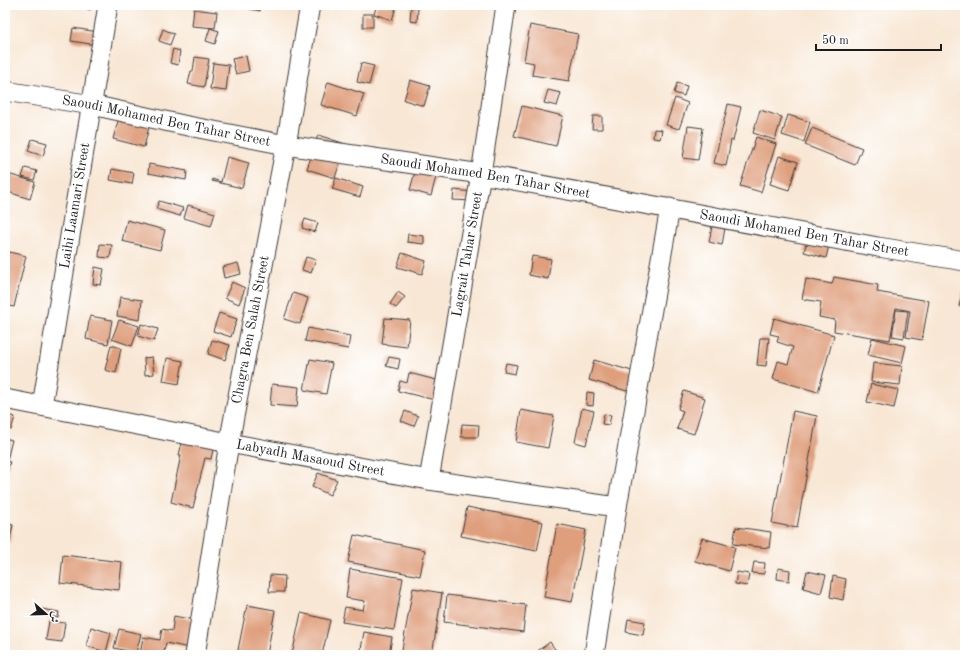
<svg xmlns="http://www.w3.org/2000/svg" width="970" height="660" viewBox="0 0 970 660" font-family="'Old Standard TT',Amiri,serif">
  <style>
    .building { fill: #df9f7d }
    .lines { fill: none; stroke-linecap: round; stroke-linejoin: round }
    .minor-casing { stroke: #3d3a38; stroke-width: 21 }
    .minor { stroke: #fff; stroke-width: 19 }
    .labels { text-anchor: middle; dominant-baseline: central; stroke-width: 3.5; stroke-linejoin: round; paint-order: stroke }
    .street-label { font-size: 14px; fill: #1c1c1c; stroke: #fff }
  </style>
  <rect width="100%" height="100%" fill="#fff"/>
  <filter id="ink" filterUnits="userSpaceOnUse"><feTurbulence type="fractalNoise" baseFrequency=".025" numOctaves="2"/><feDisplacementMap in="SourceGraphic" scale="8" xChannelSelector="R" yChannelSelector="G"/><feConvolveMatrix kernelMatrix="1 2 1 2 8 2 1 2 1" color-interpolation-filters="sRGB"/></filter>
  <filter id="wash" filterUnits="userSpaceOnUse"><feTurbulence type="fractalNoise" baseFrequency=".012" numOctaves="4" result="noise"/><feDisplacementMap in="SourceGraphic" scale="16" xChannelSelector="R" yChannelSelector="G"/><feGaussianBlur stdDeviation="0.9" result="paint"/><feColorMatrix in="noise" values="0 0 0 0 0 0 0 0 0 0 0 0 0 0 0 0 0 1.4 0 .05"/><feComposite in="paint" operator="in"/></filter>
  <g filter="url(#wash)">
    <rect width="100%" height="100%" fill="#f8e7d4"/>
    <g id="blocks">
      <g class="building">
        <path d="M79,5H93L90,10Z"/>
        <path d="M246,5H262L260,11L245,8Z"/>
        <path d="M377,5H397L392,20L374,14Z"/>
        <path d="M411,7L418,8L417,22L410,21Z"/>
        <path d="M194,9L217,12L215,28L192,26Z"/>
        <rect x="363" y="14" width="10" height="13"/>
        <path d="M530,25L578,34L569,81L532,75L534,63L524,61Z"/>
        <path d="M73,28L105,33L103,46L71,41Z"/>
        <path d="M210,28L219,31L215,44L206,41Z"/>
        <path d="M163,29L174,34L170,45L159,41Z"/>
        <path d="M173,49L180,51L178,65L170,63Z"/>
        <path d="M246,56L249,71L236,74L232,59Z"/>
        <path d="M195,57L209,59L204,87L188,84L191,71H193Z"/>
        <path d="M213,63L229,65L226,91L210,89Z"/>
        <path d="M361,63L374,66L369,85L357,82Z"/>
        <path d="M410,80L430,86L424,106L404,100Z"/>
        <path d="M328,82L364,94L357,116L321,105Z"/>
        <path d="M677,83L687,86L684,96L674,93Z"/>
        <path d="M548,90L561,93L557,106L544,103Z"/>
        <path d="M675,98L688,103L679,129L666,125Z"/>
        <path d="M728,104L741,107L733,141L731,140L726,166L714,163Z"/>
        <path d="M522,106L563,116L556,146L514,136Z"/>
        <path d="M122,107L152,115L144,147L113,139Z"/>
        <path d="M760,110L782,117L775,140L753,133Z"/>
        <path d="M788,115L810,122L804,142L782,135Z"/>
        <path d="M593,116H602V129H592Z"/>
        <path d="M688,126L703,128L698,160L683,158Z"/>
        <path d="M812,128L862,148L855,165L805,145Z"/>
        <path d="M654,129L662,130L660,139L653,138Z"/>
        <path d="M318,135L367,151L343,152L335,178L307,169Z"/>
        <path d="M756,137L776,144L761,192L740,186Z"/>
        <path d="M32,139L47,143L43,156L28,151Z"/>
        <path d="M779,156L798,162L789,190L770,184Z"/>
        <path d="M227,157L249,163L242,188L212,181V179L221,182Z"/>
        <path d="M149,164L187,171L186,180L148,173Z"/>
        <path d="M25,168L37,171L34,180L22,177Z"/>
        <path d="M416,168L437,173L431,196L410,190Z"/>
        <path d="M112,169L134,173L132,184L110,180Z"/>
        <path d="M8,174L35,182L30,199L5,191V185Z"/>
        <path d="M336,178L363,187L360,197L332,189Z"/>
        <path d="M454,190L473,192L472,201L453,200Z"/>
        <path d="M159,201L183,208L180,216L156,209Z"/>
        <path d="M188,205L215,213L211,226L184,218Z"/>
        <path d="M305,219L318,223L315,232L302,228Z"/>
        <path d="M127,220L165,230L160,250L122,241Z"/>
        <path d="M712,226L725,228L722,245L709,242Z"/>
        <path d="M408,234L424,236V244L407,242Z"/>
        <path d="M807,240L829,245L826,258L804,252Z"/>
        <path d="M100,244L112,245L110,258L99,257Z"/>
        <path d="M5,251L26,256L14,307L5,305Z"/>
        <path d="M402,253L426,261L422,274L397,267Z"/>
        <path d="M532,256L551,259L548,279L529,275Z"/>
        <path d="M306,257L316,260L311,273L302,270Z"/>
        <path d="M238,263L241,274L224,278L222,267Z"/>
        <path d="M95,267L104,269L101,285L93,284Z"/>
        <path d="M834,277L878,285L877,292L929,301L922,340L906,337L910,311L896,308L890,340L834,331L835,320L819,317L821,302L802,299L806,279L832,284Z"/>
        <path d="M232,282L245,288L239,304L225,298Z"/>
        <path d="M398,292L405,297L396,308L390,304Z"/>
        <path d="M963,292L965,293V308L959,306Z"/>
        <path d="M293,293L308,298L300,324L284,319Z"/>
        <path d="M120,297L142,300L140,320L117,316Z"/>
        <path d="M896,310L908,311L904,338L892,336Z"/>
        <path d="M219,313L237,319L231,337L213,331Z"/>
        <path d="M90,316L112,320L108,344L86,339Z"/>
        <path d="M385,318L410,320L407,347L382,344Z"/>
        <path d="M774,318L834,335L818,392L773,379L778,361L788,364L793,347L777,342L779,336L770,334Z"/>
        <path d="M119,320L139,326L132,346L112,339Z"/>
        <path d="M141,324L158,329L154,341L138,336Z"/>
        <path d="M308,328L350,336L348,349L305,341Z"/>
        <path d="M760,338H769L766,366L757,365Z"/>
        <path d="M872,338L906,346L902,363L868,355Z"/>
        <path d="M212,340L230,345L225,360L208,354Z"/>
        <path d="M111,345L121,348L116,373L105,370Z"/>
        <path d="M152,357L154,374L145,375L144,358Z"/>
        <path d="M389,357L400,359L398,369L386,366Z"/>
        <path d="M167,358L183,361L179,384L163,381Z"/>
        <path d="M310,359L332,363L326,394L304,390Z"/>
        <path d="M594,360L639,373L634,393L589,380Z"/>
        <path d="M506,363L517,365L515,374L504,372Z"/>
        <path d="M873,363L902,366L900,385L871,382Z"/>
        <path d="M409,373L440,381L435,400L398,391L400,381L407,383Z"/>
        <path d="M272,384L299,387L297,407L270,405Z"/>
        <path d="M871,384L898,390L894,408L867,402Z"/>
        <path d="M684,391L705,398L694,434L677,429L683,411L678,409Z"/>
        <path d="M587,392L594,393L593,406L586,405Z"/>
        <path d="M582,408L594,411L586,445L575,442Z"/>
        <path d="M521,410L554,416L548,448L516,442Z"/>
        <path d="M405,411L418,416L414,426L401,421Z"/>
        <path d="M793,411L817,416L797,528L772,523Z"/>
        <path d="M5,414L15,417L11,430L5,428Z"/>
        <path d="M604,414L611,415L609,425L602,424Z"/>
        <path d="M462,424L479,425L478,437H461Z"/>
        <path d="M184,434L215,441L211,459L205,458L193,508L171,502L181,455H179Z"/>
        <path d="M5,438L12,440L7,460L5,459Z"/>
        <path d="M5,461L10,462L5,476Z"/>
        <path d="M318,473L337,480L330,495L312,487Z"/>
        <path d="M467,507L543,522L537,551L461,536Z"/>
        <path d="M5,523L13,525L9,543L5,542Z"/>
        <path d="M557,524L586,530L572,602L544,597Z"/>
        <path d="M736,527L771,532L769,548L733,544Z"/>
        <path d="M354,535L425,550L420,576L348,562Z"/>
        <path d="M702,538L735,547L729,571L695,561Z"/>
        <path d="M63,555L122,562L119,590L60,583Z"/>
        <path d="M754,562L765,563L764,574L752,573Z"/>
        <path d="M778,568L790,570L789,581L777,579Z"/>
        <path d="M350,569L403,578L394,630L342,622L345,607L363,610L365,601L346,598Z"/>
        <path d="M807,571L826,575L821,593L803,588Z"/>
        <path d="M737,572L749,574L747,586L735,584Z"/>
        <path d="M270,575L285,576L284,592H269Z"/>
        <path d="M833,576L846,579L843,600L830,597Z"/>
        <path d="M413,588L442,593L432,655H401Z"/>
        <path d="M447,595L526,605L523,632L444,622Z"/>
        <path d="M247,605L275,610L267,655H237Z"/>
        <path d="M41,609L59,612L58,618L40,615Z"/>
        <path d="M301,613L330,620L322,655H292Z"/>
        <path d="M174,616L199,621L194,649L166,643L163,655H140L143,637L160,640L162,629L172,631Z"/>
        <path d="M628,619L645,622L643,635L626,632Z"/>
        <path d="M49,621L65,623L62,642L46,640Z"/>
        <path d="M91,627L111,633L106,652L86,646Z"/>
        <path d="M119,629L141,634L136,653L114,648Z"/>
        <path d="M364,632L392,637L389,655H360Z"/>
        <path d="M550,642L559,655H532Z"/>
      </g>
    </g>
  </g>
  <g filter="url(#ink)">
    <use href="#blocks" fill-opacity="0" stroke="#3d3a38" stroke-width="1"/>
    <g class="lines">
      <defs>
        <g id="minor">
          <path id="s1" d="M5,91L92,105L183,125L286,145L481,174L878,247L965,261"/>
          <path id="s2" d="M5,399L229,443L429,480L617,507"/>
          <path id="s3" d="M42,406L108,5"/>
          <path id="s4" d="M429,480L481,174L506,5"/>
          <path id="s5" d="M195,655L229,443L286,145L310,5"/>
          <path d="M594,655L617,507L670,208"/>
        </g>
      </defs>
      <use href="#minor" class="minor-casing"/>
      <use href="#minor" class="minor"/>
    </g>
  </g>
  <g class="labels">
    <g class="street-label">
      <text stroke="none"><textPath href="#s1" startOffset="164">Saoudi Mohamed Ben Tahar Street</textPath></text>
      <text stroke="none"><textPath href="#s1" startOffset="488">Saoudi Mohamed Ben Tahar Street</textPath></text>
      <text stroke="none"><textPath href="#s3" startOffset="203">Laihi Laamari Street</textPath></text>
      <text stroke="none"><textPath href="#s1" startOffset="812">Saoudi Mohamed Ben Tahar Street</textPath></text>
      <text stroke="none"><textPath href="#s4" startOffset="229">Lagrait Tahar Street</textPath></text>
      <text stroke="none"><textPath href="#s5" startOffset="330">Chagra Ben Salah Street</textPath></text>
      <text stroke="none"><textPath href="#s2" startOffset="311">Labyadh Masaoud Street</textPath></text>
    </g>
  </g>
  <rect width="970" height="660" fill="none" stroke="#fff" stroke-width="20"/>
  <g transform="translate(46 614) rotate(110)" stroke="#ffffff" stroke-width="3" paint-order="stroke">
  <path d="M0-3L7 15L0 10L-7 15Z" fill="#1c1c1c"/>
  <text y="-6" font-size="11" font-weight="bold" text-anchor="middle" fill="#1c1c1c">ش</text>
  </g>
  <path d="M816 44v6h125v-6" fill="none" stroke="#1c1c1c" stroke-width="2"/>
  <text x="822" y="44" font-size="12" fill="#1c1c1c" stroke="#ffffff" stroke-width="3" paint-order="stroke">50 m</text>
</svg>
